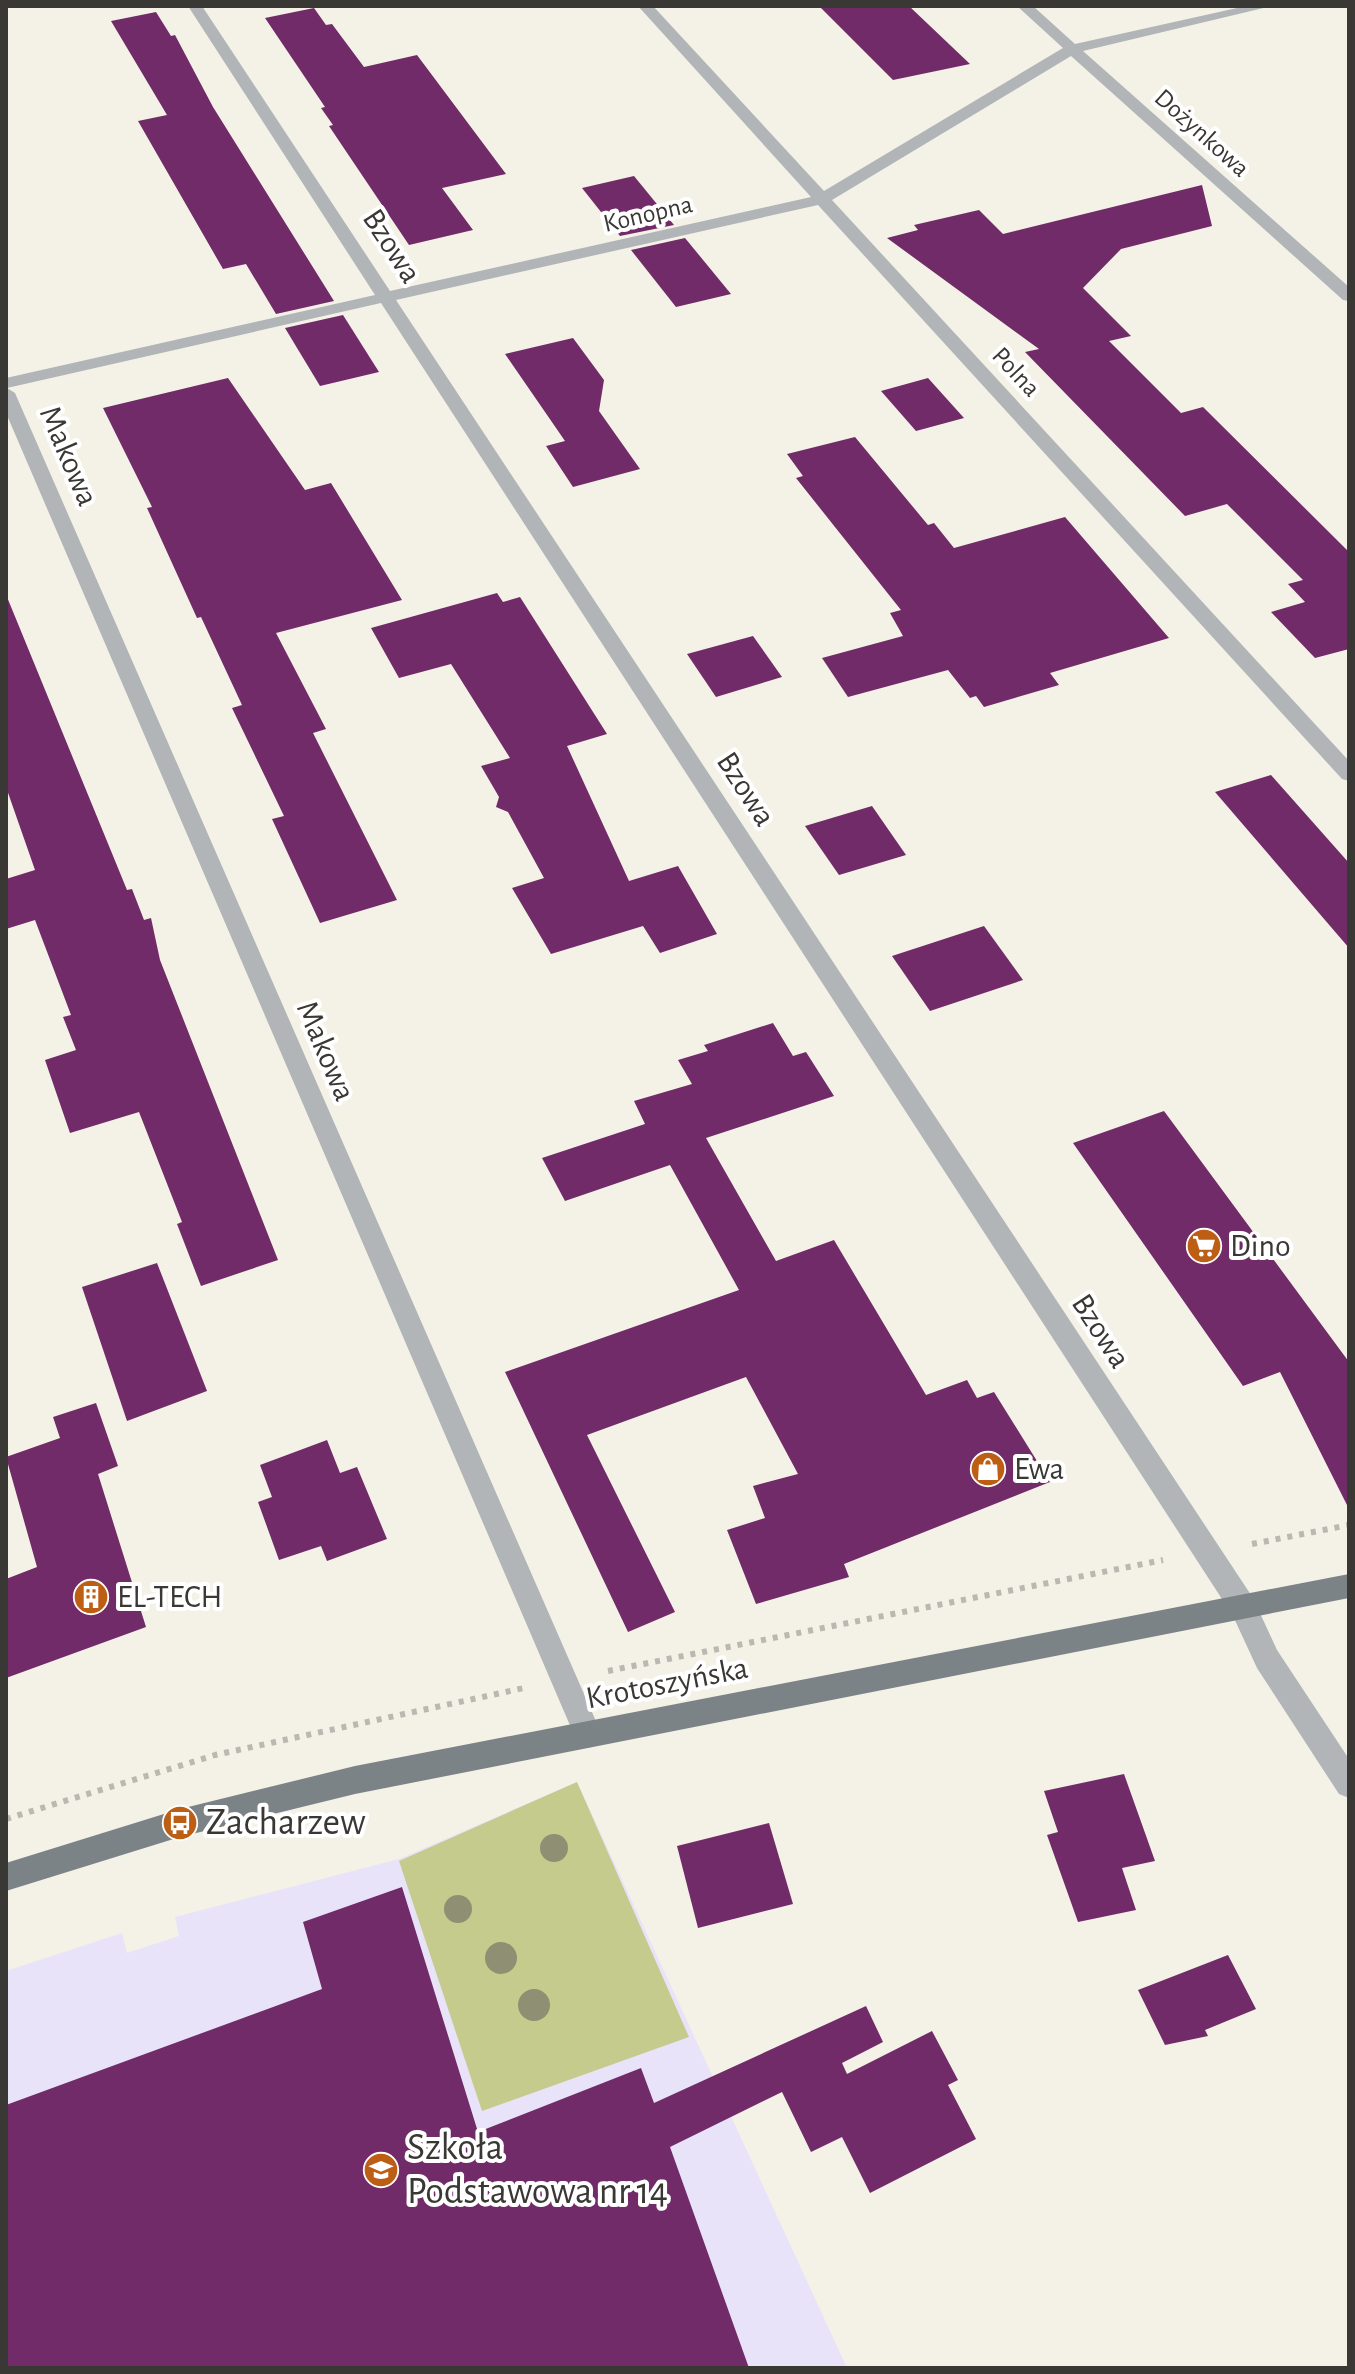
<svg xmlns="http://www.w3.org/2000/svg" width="1355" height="2374" viewBox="0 0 1355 2374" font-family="'Alegreya Sans',sans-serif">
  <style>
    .education { fill: #e8e3f9 }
    .green { fill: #c5ca8d }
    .building { fill: #712b68 }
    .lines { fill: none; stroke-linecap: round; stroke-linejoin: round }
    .path { stroke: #bab8b0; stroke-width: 6; stroke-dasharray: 5 7; stroke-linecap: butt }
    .minor { fill: #b1b5b7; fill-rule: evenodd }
    .major { fill: #7b8387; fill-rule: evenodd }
    .tree { fill: #8f8f73 }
    .labels { text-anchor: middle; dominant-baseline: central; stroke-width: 8; stroke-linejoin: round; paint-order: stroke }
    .far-street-label { font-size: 26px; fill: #3a3835; stroke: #fff }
    .street-label { font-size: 32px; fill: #3a3835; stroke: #fff }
    .poi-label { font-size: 32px; fill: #3a3835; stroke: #fff; text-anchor: start }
    .near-poi-label { font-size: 38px; fill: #3a3835; stroke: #fff; text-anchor: start }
  </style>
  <rect width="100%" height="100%" fill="#f4f1e7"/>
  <path class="education" d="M577,1782L847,2368H6V1971L122,1933L127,1953L179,1936L175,1917L399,1859Z"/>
  <path class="green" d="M577,1782L689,2037L482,2111L399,1861Z"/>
  <g class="building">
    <path d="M819,6H909L970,64L893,80Z"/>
    <path d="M314,8L326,25L332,24L364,67L417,55L506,174L442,188L473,230L409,245L329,126L333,125L321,108L325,107L265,18Z"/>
    <path d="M156,12L171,36L175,35L213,107L334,301L276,314L246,264L223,269L138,121L167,115L111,21Z"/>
    <path d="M634,176L674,225L620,236L582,188Z"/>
    <path d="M1202,185L1212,226L1121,249L1083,288L1131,336L1109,341L1181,413L1203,407L1349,552V649L1315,658L1271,612L1305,602L1288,584L1303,580L1227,504L1185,516L1025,352L1039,349L887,238L918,230L914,225L979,210L1003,234Z"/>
    <path d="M685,238L731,294L676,307L631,250Z"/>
    <path d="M343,315L379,372L320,386L285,328Z"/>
    <path d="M573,338L604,380L599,411L640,469L573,487L546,446L565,441L505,354Z"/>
    <path d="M228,378L305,490L331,483L402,600L276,633L326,729L313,733L397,900L320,923L272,819L284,816L232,708L242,705L201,617L197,618L147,508L152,507L103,408Z"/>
    <path d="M928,378L964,418L916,431L881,391Z"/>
    <path d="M855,437L928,525L934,523L954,548L1065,517L1169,638L1050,673L1059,685L984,707L976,696L970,698L948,670L848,697L822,658L903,636L890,613L901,610L796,478L803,476L787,454Z"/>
    <path d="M497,593L503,602L520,597L607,734L567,746L629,881L678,866L717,934L660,953L643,926L551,954L512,888L544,878L508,812L496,807L499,797L481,766L510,758L451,664L399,678L371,628Z"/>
    <path d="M7,597L127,890L132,889L144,920L151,918L160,960L278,1260L201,1286L177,1224L182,1222L139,1112L70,1133L45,1060L76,1050L63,1017L71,1015L35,920L6,929V879L35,870L6,787Z"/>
    <path d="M753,636L782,677L716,697L687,654Z"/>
    <path d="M1271,775L1349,863V948L1215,792Z"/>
    <path d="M872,806L906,855L839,875L805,826Z"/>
    <path d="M984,926L1023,980L930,1011L892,956Z"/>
    <path d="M773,1023L793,1056L806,1052L834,1096L706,1138L776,1261L834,1240L926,1395L967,1380L977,1398L994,1392L1050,1482L844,1564L849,1577L756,1604L727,1530L765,1518L753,1486L798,1474L746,1377L587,1435L675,1612L628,1632L505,1372L739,1290L670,1165L565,1201L542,1158L645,1124L634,1101L692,1084L678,1060L708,1051L704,1045Z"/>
    <path d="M1164,1111L1349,1362V1509L1280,1372L1243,1386L1073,1143Z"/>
    <path d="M157,1263L207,1391L127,1421L82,1287Z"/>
    <path d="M96,1403L118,1466L98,1474L146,1627L6,1678V1579L37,1567L6,1457L60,1438L53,1417Z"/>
    <path d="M327,1440L340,1473L357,1467L387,1539L327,1561L321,1546L279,1560L258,1502L272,1497L260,1465Z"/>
    <path d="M1124,1774L1155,1861L1122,1868L1136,1910L1078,1922L1047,1835L1058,1832L1044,1791Z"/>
    <path d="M769,1823L793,1904L698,1928L677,1846Z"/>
    <path d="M402,1887L478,2132L641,2068L654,2103L866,2006L883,2042L842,2063L847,2074L932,2031L958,2080L948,2085L976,2139L870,2193L842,2137L811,2152L782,2092L670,2147L749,2368H6V2105L322,1989L303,1922Z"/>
    <path d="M1228,1955L1256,2009L1205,2030L1208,2036L1165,2045L1138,1990Z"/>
  </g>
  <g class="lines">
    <g class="path">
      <path d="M1252,1544L1349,1525"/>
      <path d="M608,1671L1163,1560"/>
      <path d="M6,1819L215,1755L524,1688"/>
    </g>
    <path class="minor" d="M188,6H202L390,291L811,197L638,6H653L824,191L1063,48L1017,6H1033L1075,44L1246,6H1272L1083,51L1349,287V301L1343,300L1071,56L832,200L1349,761V781L1342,779L818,205L396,300L1253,1598L1277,1650L1349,1759V1798L1339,1794L1257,1668L1233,1616L381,303L7,388L15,393L602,1735L598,1744L588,1748L578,1744L6,413V378L375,295Z"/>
    <path class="major" d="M1349,1574V1598L355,1794L180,1837L6,1891V1863L180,1809L355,1766Z"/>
  </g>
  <g class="tree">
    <circle cx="554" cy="1848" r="14"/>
    <circle cx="458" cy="1909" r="14"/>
    <circle cx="501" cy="1958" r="16"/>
    <circle cx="534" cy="2005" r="16"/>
  </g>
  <defs>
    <symbol id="supermarket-disc" viewBox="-11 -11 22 22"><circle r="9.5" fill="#bd5e15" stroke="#fff"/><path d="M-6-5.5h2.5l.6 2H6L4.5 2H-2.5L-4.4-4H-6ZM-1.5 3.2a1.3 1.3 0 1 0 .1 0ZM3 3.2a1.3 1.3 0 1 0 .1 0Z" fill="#fff"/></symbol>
    <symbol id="shop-disc" viewBox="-11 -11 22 22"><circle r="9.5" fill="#bd5e15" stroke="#fff"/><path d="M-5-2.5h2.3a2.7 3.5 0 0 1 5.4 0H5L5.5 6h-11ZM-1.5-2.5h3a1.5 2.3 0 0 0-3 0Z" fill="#fff"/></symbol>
    <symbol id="building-disc" viewBox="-11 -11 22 22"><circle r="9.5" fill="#bd5e15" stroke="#fff"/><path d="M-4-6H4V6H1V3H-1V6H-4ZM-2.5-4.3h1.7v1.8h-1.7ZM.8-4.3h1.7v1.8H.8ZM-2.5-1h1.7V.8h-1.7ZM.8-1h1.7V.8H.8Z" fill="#fff"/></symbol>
    <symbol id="bus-disc" viewBox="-11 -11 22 22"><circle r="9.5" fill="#bd5e15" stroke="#fff"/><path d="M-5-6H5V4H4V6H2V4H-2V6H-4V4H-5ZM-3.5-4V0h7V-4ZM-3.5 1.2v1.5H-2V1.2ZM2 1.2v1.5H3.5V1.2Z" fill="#fff"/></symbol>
    <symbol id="school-disc" viewBox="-11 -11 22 22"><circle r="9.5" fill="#bd5e15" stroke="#fff"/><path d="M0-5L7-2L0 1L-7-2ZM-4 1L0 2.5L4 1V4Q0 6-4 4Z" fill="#fff"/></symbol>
  </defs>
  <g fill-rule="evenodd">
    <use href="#supermarket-disc" x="1184" y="1226" width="40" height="40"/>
    <use href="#shop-disc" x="968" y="1449" width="40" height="40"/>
    <use href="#building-disc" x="71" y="1577" width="40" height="40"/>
    <use href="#bus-disc" x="160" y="1803" width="40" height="40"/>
    <use href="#school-disc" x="361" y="2150" width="40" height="40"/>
  </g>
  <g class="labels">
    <g class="far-street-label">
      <text transform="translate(1202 133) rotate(42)">Dożynkowa</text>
      <text transform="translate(648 214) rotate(-13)">Konopna</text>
      <text transform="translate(1016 372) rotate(47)">Polna</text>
    </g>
    <g class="street-label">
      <text transform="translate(392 246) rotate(57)">Bzowa</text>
      <text transform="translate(69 456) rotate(67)">Makowa</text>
      <text transform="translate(746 789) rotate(57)">Bzowa</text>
      <text transform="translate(326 1051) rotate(67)">Makowa</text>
      <text transform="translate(1101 1331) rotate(57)">Bzowa</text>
      <text transform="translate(667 1683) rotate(-11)">Krotoszyńska</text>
    </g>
    <g class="poi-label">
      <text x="1230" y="1246">Dino</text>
      <text x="1014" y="1469">Ewa</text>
      <text x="117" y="1597">EL-TECH</text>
    </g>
    <g class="near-poi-label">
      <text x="206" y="1823">Zacharzew</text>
      <text x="407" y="2148">Szkoła<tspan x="407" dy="44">Podstawowa nr 14</tspan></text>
    </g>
  </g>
  <rect width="1355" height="2374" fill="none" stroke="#3a3835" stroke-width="16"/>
</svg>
